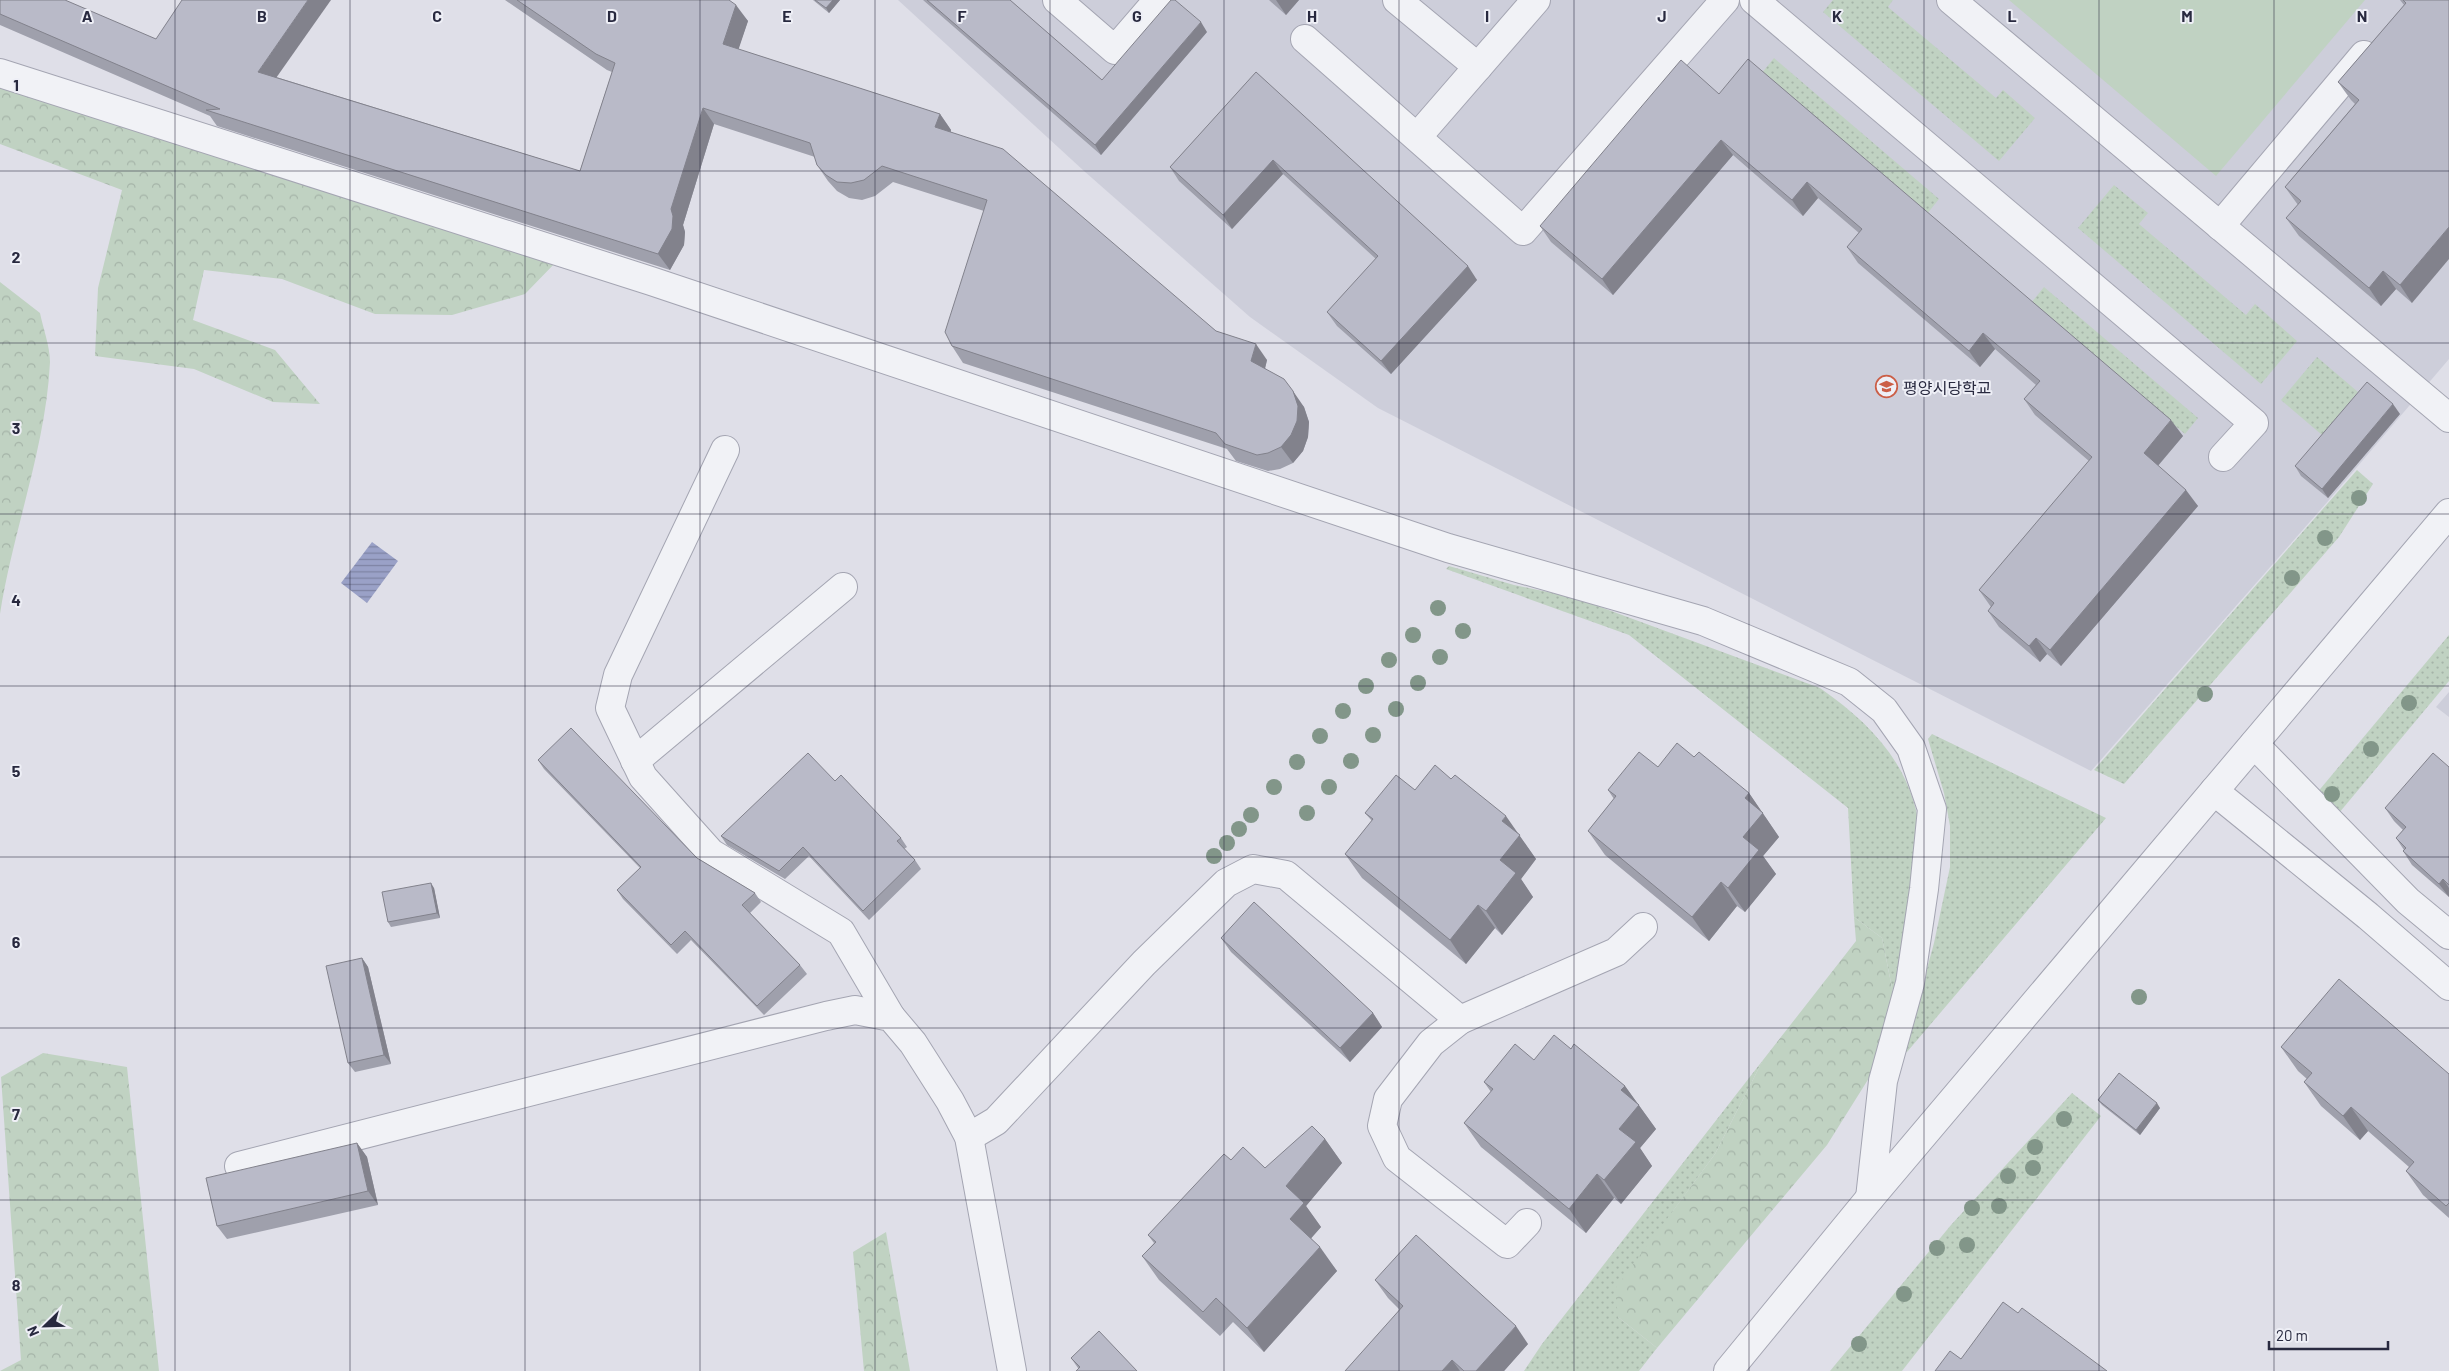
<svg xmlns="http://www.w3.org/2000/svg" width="2449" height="1371" viewBox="0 0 2449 1371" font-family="Barlow,'Noto Sans KR',sans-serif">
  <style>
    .built { fill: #cdceda }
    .grass { fill: url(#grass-dots) }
    .forest { fill: url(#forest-crowns) }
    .green { fill: #c0d2c2 }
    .water { fill: url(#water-rules) }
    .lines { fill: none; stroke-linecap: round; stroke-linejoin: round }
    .minor-casing { stroke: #a4a5b2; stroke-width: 30 }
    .minor { stroke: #f1f2f6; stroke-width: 28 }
    .tree { fill: #829689 }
    .wall { fill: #9fa0ac }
    .shaded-wall { fill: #82828c }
    .building { fill: #b9bac8; stroke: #82828c }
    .grid { fill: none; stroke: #28293f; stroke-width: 1; stroke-opacity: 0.55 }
    .labels { text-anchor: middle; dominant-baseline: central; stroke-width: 4; stroke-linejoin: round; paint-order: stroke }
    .poi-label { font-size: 16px; fill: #28293f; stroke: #eeeff6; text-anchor: start }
    .grid-label { font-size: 16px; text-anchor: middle; font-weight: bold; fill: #28293f; stroke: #eeeff6; stroke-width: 4; stroke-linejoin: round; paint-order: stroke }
  </style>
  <defs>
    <pattern id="grass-dots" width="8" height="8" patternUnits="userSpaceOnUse" patternTransform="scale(1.25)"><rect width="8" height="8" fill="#c0d2c2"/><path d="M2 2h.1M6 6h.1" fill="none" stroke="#a5b4a8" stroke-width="1.8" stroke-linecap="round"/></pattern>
    <pattern id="forest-crowns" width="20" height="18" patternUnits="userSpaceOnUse" patternTransform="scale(1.25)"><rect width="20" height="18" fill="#c0d2c2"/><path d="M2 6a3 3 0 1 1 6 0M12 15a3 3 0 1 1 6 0" fill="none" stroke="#a5b4a8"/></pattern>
    <pattern id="water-rules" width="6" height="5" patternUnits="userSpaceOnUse" patternTransform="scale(1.25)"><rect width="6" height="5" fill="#9aa1c7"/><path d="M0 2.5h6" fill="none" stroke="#7e83a3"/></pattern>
  </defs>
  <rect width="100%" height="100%" fill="#dfdfe8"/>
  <g class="built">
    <path d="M898,0H2449V359L2329,500L2091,771L1378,408L1250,317L1084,171Z"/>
    <path d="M2449,692V717L2436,707Z"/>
  </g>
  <g class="grass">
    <path d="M1833,0H1893L1888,7L1996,98L2003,90L2035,118L1999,161L1823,12Z"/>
    <path d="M1774,58L1939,199L1927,214L1761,74Z"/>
    <path d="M2114,185L2148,213L2139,224L2246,315L2255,304L2297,341L2261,384L2078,228Z"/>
    <path d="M2044,287L2198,418L2185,434L2031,303Z"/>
    <path d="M2317,357L2358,392L2322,435L2281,400Z"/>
    <path d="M2357,470L2373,484L2339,537L2124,784L2094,770Z"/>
    <path d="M1449,566L1514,585L1576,598L1820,688C1876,727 1917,772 1921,844C1922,856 1918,870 1916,882C1910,920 1903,956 1893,993L1882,938L1854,917L1848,808L1629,635L1446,569Z"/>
    <path d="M2449,635V681L2339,813L2316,794Z"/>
    <path d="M1932,734L2106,818L1907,1052L1904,1053L1934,943L1950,867V826L1944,793L1928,739Z"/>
    <path d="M1763,1060L1715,1154L1673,1211L1618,1317L1657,1348L1639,1371H1524L1542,1344Z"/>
    <path d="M2072,1093L2101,1116L1902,1371H1830L1951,1225Z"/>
  </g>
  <g class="forest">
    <path d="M0,86L558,260L525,294L452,315L375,314L282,279L204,270L193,320L275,350L320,404L273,402L194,369L95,356L98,288L122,190L0,144Z"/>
    <path d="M0,282L40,313C43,328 50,346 50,362C46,447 13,530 0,614Z"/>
    <path d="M1854,917L1882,938L1893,993L1869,1078L1827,1145L1657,1348L1618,1317L1615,1289L1715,1154L1763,1060L1856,941Z"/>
    <path d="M43,1053L127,1067L159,1371H0L21,1360L1,1077Z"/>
    <path d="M886,1232L910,1371H864L853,1252Z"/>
  </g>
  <path class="green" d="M2009,0H2365L2216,176Z"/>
  <path class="water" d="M372,542L398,561L367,603L341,583Z"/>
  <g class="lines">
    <defs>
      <g id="minor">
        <path d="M1057,0L1115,50L1158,0"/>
        <path d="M1397,0L1478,67"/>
        <path d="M1754,0L2254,423L2223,457"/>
        <path d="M1951,0L2449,418"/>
        <path d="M1305,39L1523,231L1725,0"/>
        <path d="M0,73L651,281L1448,548L1703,621L1849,682L1884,710L1911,748L1932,809L1924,889L1910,983L1883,1081L1870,1198"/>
        <path d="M1418,136L1536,0"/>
        <path d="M2220,226L2364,55"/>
        <path d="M725,450L618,675L610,708L643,777L711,853L841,932L891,1017"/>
        <path d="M2254,744L2408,901L2449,935"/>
        <path d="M635,761L843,587"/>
        <path d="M2214,791L2368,916L2449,986"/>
        <path d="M969,1137L996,1121L1144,963L1226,883L1253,869L1286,875L1460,1020"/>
        <path d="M239,1166L826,1016L855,1010L891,1017L913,1043L950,1101L969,1137L1012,1371"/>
        <path d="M1527,1223L1507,1244L1397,1158L1382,1126L1388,1099L1431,1043L1460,1020L1616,952L1643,927"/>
        <path d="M1728,1371L1870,1198L2449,513"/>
      </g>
    </defs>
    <use href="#minor" class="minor-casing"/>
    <use href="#minor" class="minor"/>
  </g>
  <g class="tree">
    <circle cx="2359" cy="498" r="8"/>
    <circle cx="2325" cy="538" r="8"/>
    <circle cx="2292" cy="578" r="8"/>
    <circle cx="1438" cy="608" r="8"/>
    <circle cx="1463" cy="631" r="8"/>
    <circle cx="1413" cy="635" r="8"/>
    <circle cx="1440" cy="657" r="8"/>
    <circle cx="1389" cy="660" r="8"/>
    <circle cx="1418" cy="683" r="8"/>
    <circle cx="1366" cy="686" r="8"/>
    <circle cx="2205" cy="694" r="8"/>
    <circle cx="2409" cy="703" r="8"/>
    <circle cx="1396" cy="709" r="8"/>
    <circle cx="1343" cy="711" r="8"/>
    <circle cx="1373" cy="735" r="8"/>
    <circle cx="1320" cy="736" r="8"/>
    <circle cx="2371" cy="749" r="8"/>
    <circle cx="1351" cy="761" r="8"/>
    <circle cx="1297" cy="762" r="8"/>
    <circle cx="1274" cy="787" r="8"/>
    <circle cx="1329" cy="787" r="8"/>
    <circle cx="2332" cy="794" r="8"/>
    <circle cx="1307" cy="813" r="8"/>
    <circle cx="1251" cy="815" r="8"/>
    <circle cx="1239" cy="829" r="8"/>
    <circle cx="1227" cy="843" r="8"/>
    <circle cx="1214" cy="856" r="8"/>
    <circle cx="2139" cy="997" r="8"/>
    <circle cx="2064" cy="1119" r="8"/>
    <circle cx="2035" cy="1147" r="8"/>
    <circle cx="2033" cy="1168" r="8"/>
    <circle cx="2008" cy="1176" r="8"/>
    <circle cx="1999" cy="1206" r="8"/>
    <circle cx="1972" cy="1208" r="8"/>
    <circle cx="1967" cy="1245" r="8"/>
    <circle cx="1937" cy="1248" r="8"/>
    <circle cx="1904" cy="1294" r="8"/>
    <circle cx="1859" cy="1344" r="8"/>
  </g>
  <g class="wall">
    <path d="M0,0L156,39L276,77L580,171L612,72L607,70L505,0H729L748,21L738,49L940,114L951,130V132L1216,331L1267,360L1265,368L1304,407L1309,422L1308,437L1303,451L1293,463L1280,469L1268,471L1236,461L1227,449L963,363L952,346L984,211L893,182L875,196L862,200L849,198L837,191L828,181L817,165L815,157L714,124L683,225L685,232L684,245L670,270L217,126L210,116L0,25Z"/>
    <path d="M813,0H840L829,13Z"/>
    <path d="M923,0H1010L1102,80L1207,32L1101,155Z"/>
    <path d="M1269,0H1299L1286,15Z"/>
    <path d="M2400,0H2449L2412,303L2396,289L2381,306L2299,236L2286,218L2298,205L2285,187L2355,104L2351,100L2338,82L2404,5Z"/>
    <path d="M1256,72L1477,280L1391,374L1337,326L1327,312L1376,259L1283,174L1232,229L1179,181L1170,167Z"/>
    <path d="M1719,94L2183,436L2158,466L2198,506L2061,666L2047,654L2040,662L1999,627L1988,611L1991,607L1979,590L2089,461L2035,415L2024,399L2036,385L1995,349L1980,367L1858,263L1847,247L1859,233L1818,198L1803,216L1733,155L1613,295L1551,242L1540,226Z"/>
    <path d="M2400,414L2328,498L2301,476L2295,466Z"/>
    <path d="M538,760L697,858L755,893L761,902L750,913L800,965L807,974L764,1015L691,940L677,954L623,899L617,890L640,868L544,769Z"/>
    <path d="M1658,767L1749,793L1779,837L1763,856L1776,874L1745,912L1737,906L1709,941L1605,855L1588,831L1614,799L1608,790Z"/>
    <path d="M2449,767V897L2412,865L2403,851L2404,850L2396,838L2403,830L2394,821L2385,808Z"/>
    <path d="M835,781L901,838L907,847L904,849L915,860L921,869L869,920L809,856L785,879L727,845L721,836Z"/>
    <path d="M1415,790L1518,834L1536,859L1521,879L1533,897L1502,935L1495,928L1466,964L1362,878L1345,854L1372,821L1365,813Z"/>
    <path d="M434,888L440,918L391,927L388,922Z"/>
    <path d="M1221,938L1373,1013L1382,1027L1350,1062L1231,952Z"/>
    <path d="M362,958L368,967L391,1064L355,1072L348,1063Z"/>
    <path d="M2281,1047L2449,1074V1218L2423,1195L2406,1171L2409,1167L2368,1131L2360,1140L2321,1106L2304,1082L2307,1079L2298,1071Z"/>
    <path d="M1571,1049L1625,1086L1656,1129L1640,1148L1652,1166L1621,1204L1614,1198L1586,1233L1481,1147L1464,1123L1491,1092L1484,1082L1534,1060Z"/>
    <path d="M2098,1100L2160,1108L2140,1135L2102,1105Z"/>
    <path d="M1325,1139L1342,1163L1306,1206L1321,1227L1311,1238L1337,1271L1264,1352L1233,1322L1220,1336L1159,1280L1142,1256L1154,1243L1148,1235L1231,1160L1265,1168Z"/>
    <path d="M357,1143L367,1157L378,1205L227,1239L217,1226Z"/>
    <path d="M1375,1280L1528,1344L1504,1371H1345L1400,1310L1388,1298Z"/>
    <path d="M1071,1358L1137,1371L1078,1368Z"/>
  </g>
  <g class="shaded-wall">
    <path d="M308,0H331L269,88L258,72Z"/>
    <path d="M833,0H840L829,13L826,8Z"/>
    <path d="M1276,0H1299L1286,15Z"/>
    <path d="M736,5L748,21L735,60L723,44Z"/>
    <path d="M1201,22L1207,32L1101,155L1095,145Z"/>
    <path d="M703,108L714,124L683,225L685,232L684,245L670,270L658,254L671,209Z"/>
    <path d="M940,114L951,130L947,143L935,127Z"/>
    <path d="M1721,140L1733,155L1613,295L1602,279Z"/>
    <path d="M1273,160L1283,174L1232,229L1223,215Z"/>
    <path d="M1807,182L1818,198L1803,216L1792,200Z"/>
    <path d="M2449,227V259L2412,303L2400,285Z"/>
    <path d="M1468,266L1477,280L1391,374L1381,361Z"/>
    <path d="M2383,271L2396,289L2381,306L2369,288Z"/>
    <path d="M1983,333L1995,349L1980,367L1969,351Z"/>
    <path d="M1256,344L1267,360L1263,377L1251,361Z"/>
    <path d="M1293,391L1304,407L1309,422L1308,437L1303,451L1293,463L1281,447Z"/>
    <path d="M2393,404L2400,414L2328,498L2322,489Z"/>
    <path d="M2171,420L2183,436L2155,469L2144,453Z"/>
    <path d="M2186,490L2198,506L2061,666L2050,650Z"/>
    <path d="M2036,638L2047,654L2040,662L2029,646Z"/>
    <path d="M1749,793L1779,837L1763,856L1776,874L1745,912L1728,888L1745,798Z"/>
    <path d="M1506,816L1536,859L1521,879L1533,897L1502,935L1486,911L1500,860L1502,821Z"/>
    <path d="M2443,879L2449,888V897L2439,884Z"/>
    <path d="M1721,882L1737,906L1709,941L1692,917Z"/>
    <path d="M431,883L434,888L440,918L437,913Z"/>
    <path d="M1478,905L1495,928L1466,964L1450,940Z"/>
    <path d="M362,958L368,967L391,1064L384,1055Z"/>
    <path d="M1373,1013L1382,1027L1350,1062L1340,1048Z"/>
    <path d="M1625,1086L1656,1129L1640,1148L1652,1166L1621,1204L1604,1180L1621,1090Z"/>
    <path d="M2157,1103L2160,1108L2140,1135L2136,1130Z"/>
    <path d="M2351,1107L2368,1131L2360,1140L2343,1116Z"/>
    <path d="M1325,1139L1342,1163L1306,1206L1321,1227L1307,1243L1290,1219L1286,1186Z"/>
    <path d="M357,1143L367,1157L378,1205L368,1191Z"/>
    <path d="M1597,1174L1614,1198L1586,1233L1569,1209Z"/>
    <path d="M1320,1247L1337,1271L1264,1352L1247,1328Z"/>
    <path d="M1516,1326L1528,1344L1504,1371H1476Z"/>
    <path d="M1452,1360L1460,1371H1442Z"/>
  </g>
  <g class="building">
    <path d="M0,0H65L156,39L182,0H308L258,72L580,171L615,63L596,54L517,0H729L736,5L723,44L940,114L935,127L1003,149L1216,331L1256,344L1251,361L1284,379L1293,391L1298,406L1297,421L1291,435L1281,447L1268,453L1257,455L1225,444L1216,433L952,346L945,332L987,200L882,166L864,180L851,183L837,182L826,175L817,165L810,143L703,108L671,209L673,216L672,229L658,254L206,110L220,109L0,14Z"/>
    <path d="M815,0H833L826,8Z"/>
    <path d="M927,0H1010L1102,80L1171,0H1175L1201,22L1095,145Z"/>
    <path d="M2403,0H2449V227L2400,285L2383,271L2369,288L2286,218L2301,201L2285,187L2359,100L2338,82L2406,3Z"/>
    <path d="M1748,59L2171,420L2144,453L2186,490L2050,650L2036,638L2029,646L1988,611L1994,603L1979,590L2092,457L2024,399L2040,381L1983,333L1969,351L1847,247L1862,229L1807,182L1792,200L1721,140L1602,279L1540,226L1681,60L1719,94Z"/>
    <path d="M1256,72L1468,266L1381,361L1327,312L1378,256L1273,160L1223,215L1170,167Z"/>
    <path d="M2367,382L2393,404L2322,489L2295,466Z"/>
    <path d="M571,728L697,858L755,893L742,905L800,965L757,1006L685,931L671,945L617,890L641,867L538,760Z"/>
    <path d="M1677,743L1694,757L1699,752L1749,793L1745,798L1763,813L1743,837L1759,850L1728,888L1721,882L1692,917L1588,831L1616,796L1608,790L1639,752L1658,767Z"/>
    <path d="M808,753L835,781L841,775L901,838L897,841L915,860L863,911L803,847L779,871L721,836Z"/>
    <path d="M2433,753L2449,767V885L2443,879L2439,884L2403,851L2406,848L2396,838L2406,827L2385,808Z"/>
    <path d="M1435,765L1451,779L1455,775L1506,816L1502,821L1520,835L1500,860L1516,873L1486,911L1478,905L1450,940L1345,854L1373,819L1365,813L1396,775L1415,790Z"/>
    <path d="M431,883L437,913L388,922L382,892Z"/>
    <path d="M1254,902L1373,1013L1340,1048L1221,938Z"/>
    <path d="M362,958L384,1055L348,1063L326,966Z"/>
    <path d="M2339,979L2449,1074V1203L2446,1206L2406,1171L2414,1162L2351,1107L2343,1116L2304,1082L2312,1073L2281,1047Z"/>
    <path d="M1554,1035L1571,1049L1574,1044L1625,1086L1621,1090L1639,1105L1619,1129L1636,1142L1604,1180L1597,1174L1569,1209L1464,1123L1493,1089L1484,1082L1515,1044L1534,1060Z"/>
    <path d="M2119,1073L2157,1103L2136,1130L2098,1100Z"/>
    <path d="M1312,1126L1325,1139L1286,1186L1304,1203L1290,1219L1320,1247L1247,1328L1216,1298L1203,1312L1142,1256L1156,1242L1148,1235L1224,1154L1231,1160L1243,1147L1265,1168Z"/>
    <path d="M357,1143L368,1191L217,1226L206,1178Z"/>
    <path d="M1416,1235L1516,1326L1476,1371H1464L1452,1360L1442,1371H1345L1403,1306L1375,1280Z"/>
    <path d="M2003,1302L2018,1313L2022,1308L2107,1371H1935L1950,1351L1961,1359Z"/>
    <path d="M1099,1331L1137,1371H1076L1080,1367L1071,1358Z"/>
  </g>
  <path class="grid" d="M175,0V1371M350,0V1371M525,0V1371M700,0V1371M875,0V1371M1050,0V1371M1224,0V1371M1399,0V1371M1574,0V1371M1749,0V1371M1924,0V1371M2099,0V1371M2274,0V1371M0,171H2449M0,343H2449M0,514H2449M0,686H2449M0,857H2449M0,1028H2449M0,1200H2449"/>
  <defs>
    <symbol id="university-ring" viewBox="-11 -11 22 22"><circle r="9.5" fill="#eeeff6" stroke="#cb5e46" stroke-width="1.5"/><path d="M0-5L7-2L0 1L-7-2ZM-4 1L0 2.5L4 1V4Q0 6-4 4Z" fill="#cb5e46"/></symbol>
  </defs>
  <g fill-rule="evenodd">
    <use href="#university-ring" x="1874" y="374" width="25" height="25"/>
  </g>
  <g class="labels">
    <g class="poi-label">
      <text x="1903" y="387">평양시당학교</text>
    </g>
  </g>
  <g class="grid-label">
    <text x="87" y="22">A</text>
    <text x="262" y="22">B</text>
    <text x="437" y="22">C</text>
    <text x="612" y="22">D</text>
    <text x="787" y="22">E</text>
    <text x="962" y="22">F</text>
    <text x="1137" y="22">G</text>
    <text x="1312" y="22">H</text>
    <text x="1487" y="22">I</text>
    <text x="1662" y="22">J</text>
    <text x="1837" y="22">K</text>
    <text x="2012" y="22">L</text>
    <text x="2187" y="22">M</text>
    <text x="2362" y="22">N</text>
    <text x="16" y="91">1</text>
    <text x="16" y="263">2</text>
    <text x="16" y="434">3</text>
    <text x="16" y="606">4</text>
    <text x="16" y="777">5</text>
    <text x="16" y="948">6</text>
    <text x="16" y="1120">7</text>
    <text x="16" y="1291">8</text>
  </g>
  <g transform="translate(45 1326) rotate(247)" stroke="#eeeff6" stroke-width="4" paint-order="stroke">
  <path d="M0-4L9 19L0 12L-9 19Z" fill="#28293f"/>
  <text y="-8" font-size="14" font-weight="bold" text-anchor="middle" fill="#28293f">N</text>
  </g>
  <path d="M2269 1341v8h119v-8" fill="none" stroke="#28293f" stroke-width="2.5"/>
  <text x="2276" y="1341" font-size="15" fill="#28293f" stroke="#eeeff6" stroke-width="4" paint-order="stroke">20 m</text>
</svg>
